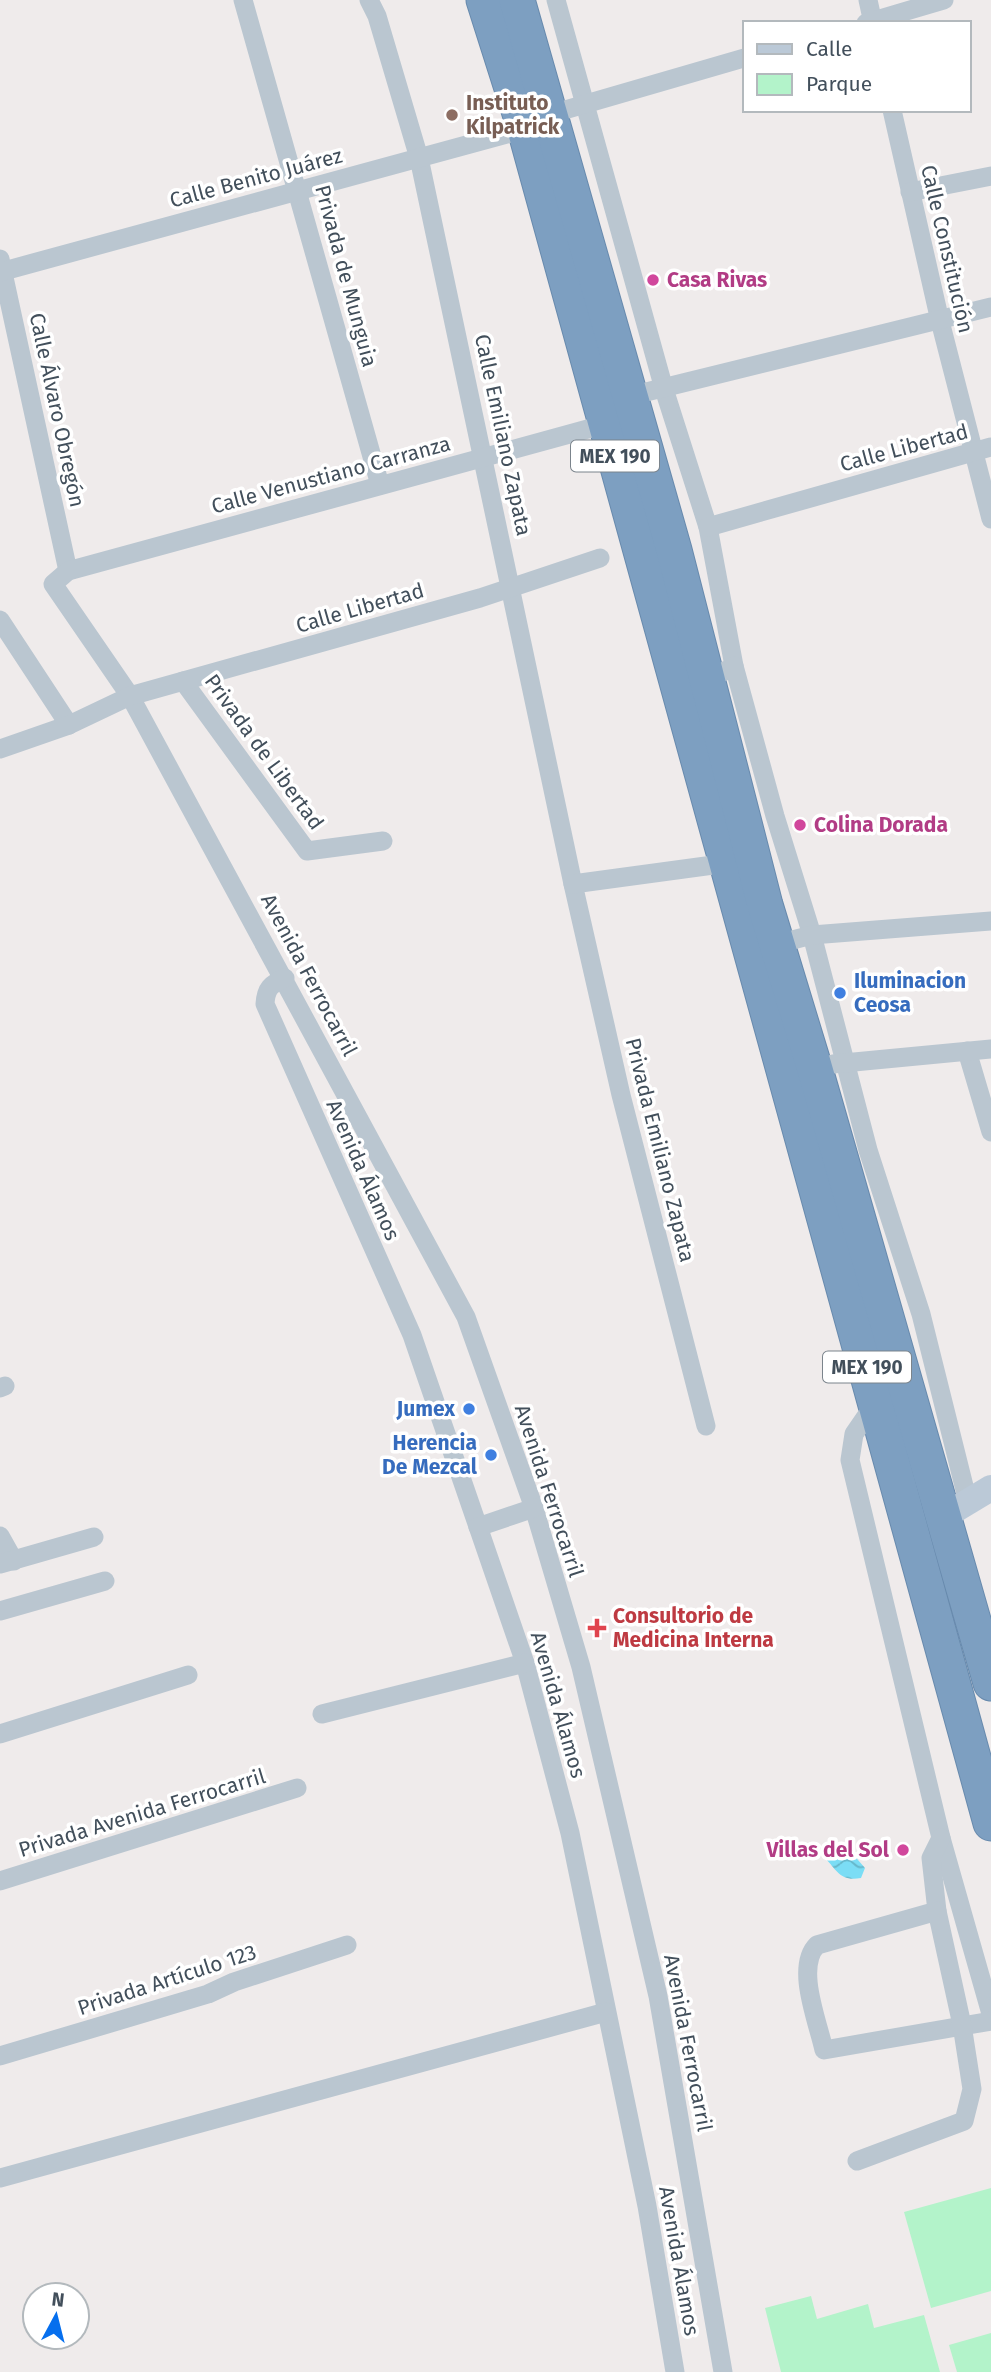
<svg xmlns="http://www.w3.org/2000/svg" width="991" height="2372" viewBox="0 0 991 2372" font-family="'Fira Sans',sans-serif">
  <style>
    .green { fill: #b3f3ca }
    .water { fill: url(#water-waves) }
    .lines { fill: none; stroke-linecap: round; stroke-linejoin: round }
    .highway-casing { stroke: #688aad; stroke-width: 37 }
    .street { stroke: #bac6d0; stroke-width: 19 }
    .secondary { stroke: #bbc9d7; stroke-width: 26 }
    .highway { stroke: #7d9fc1; stroke-width: 35 }
    .education-dot { fill: #8d6e63; stroke: #fff; stroke-width: 2.5 }
    .hotel-dot { fill: #d1479c; stroke: #fff; stroke-width: 2.5 }
    .shop-dot { fill: #3f7fe0; stroke: #fff; stroke-width: 2.5 }
    .health-dot { fill: #e0444e; stroke: #fff; stroke-width: 2.5 }
    .labels { text-anchor: middle; dominant-baseline: central; stroke-width: 7; stroke-linejoin: round; paint-order: stroke }
    .shield { fill: #fff; stroke: #7b848c; stroke-width: 2 }
    .shield-label { font-size: 19px; font-weight: bold; fill: #424f5b }
    .education-label { font-size: 21px; font-weight: bold; fill: #785e54; stroke: #fff; text-anchor: start }
    .street-label { font-size: 21px; fill: #424f5b; stroke: #fff }
    .hotel-label { font-size: 21px; font-weight: bold; fill: #b23c85; stroke: #fff; text-anchor: start }
    .shop-label { font-size: 21px; font-weight: bold; fill: #366cbe; stroke: #fff; text-anchor: end }
    .health-label { font-size: 21px; font-weight: bold; fill: #be3a42; stroke: #fff; text-anchor: start }
  </style>
  <defs>
    <pattern id="water-waves" width="16" height="10" patternUnits="userSpaceOnUse" patternTransform="scale(1.75)"><rect width="16" height="10" fill="#7bddf5"/><path d="M0 5q4-4 8 0t8 0" fill="none" stroke="#66b6c9"/></pattern>
  </defs>
  <rect width="100%" height="100%" fill="#efebeb"/>
  <g class="green">
    <path d="M991,2188V2291L931,2308L904,2212Z"/>
    <path d="M811,2296L817,2319L868,2304L874,2328L924,2315L940,2372H781L765,2308Z"/>
    <path d="M991,2333V2372H957L949,2345Z"/>
  </g>
  <path class="water" d="M833,1847L844,1854L851,1852L865,1868L861,1878C840,1882 837,1870 825,1858Z"/>
  <g class="lines">
    <defs>
      <g id="highway">
        <path d="M484,0L525,129L991,1823"/>
        <path d="M517,0L674,550L765,905L814,1066L991,1683"/>
      </g>
    </defs>
    <use href="#highway" class="highway-casing"/>
    <g class="street">
      <path d="M243,0L380,485"/>
      <path d="M369,0L377,16L419,158L573,884L621,1095L706,1426"/>
      <path d="M556,0L664,389L708,527L734,666L723,672"/>
      <path d="M868,0L873,23"/>
      <path d="M866,23L944,0"/>
      <path d="M892,110L940,321L991,519"/>
      <path d="M551,114L744,58"/>
      <path d="M910,192L991,176"/>
      <path d="M0,259L68,571"/>
      <path d="M0,272L525,129"/>
      <path d="M630,396L991,307"/>
      <path d="M606,424L68,571L53,584L130,696L466,1317L534,1508L581,1667L658,1996L723,2372"/>
      <path d="M708,527L991,447"/>
      <path d="M0,620L69,725"/>
      <path d="M734,666L775,816L812,935L868,1150L921,1314L968,1502"/>
      <path d="M183,681L307,851L383,841"/>
      <path d="M0,749L69,725L130,696L480,598L600,558"/>
      <path d="M573,884L728,863"/>
      <path d="M777,944L812,935L991,921"/>
      <path d="M285,978C271,984 266,988 265,1004L412,1335L525,1663L570,1833L647,2206L675,2372"/>
      <path d="M967,1051L991,1132"/>
      <path d="M833,1064L991,1049"/>
      <path d="M0,1388L5,1386"/>
      <path d="M876,1402L854,1434L850,1460L941,1838L991,2014"/>
      <path d="M478,1527L534,1508"/>
      <path d="M0,1536L14,1561"/>
      <path d="M0,1564L94,1537"/>
      <path d="M0,1611L105,1581"/>
      <path d="M322,1714L525,1663"/>
      <path d="M0,1734L188,1675"/>
      <path d="M941,1838L931,1858L937,1911L817,1945C795,1967 818,2022 824,2050L991,2021"/>
      <path d="M0,1881L297,1788"/>
      <path d="M0,2056L208,1994L234,1982L347,1945"/>
      <path d="M857,2161L964,2121L972,2089L962,2025L937,1911"/>
      <path d="M0,2178L606,2012"/>
    </g>
    <path class="secondary" d="M943,1517L991,1488"/>
    <use href="#highway" class="highway"/>
  </g>
  <circle class="education-dot" cx="452" cy="115" r="7"/>
  <g class="hotel-dot">
    <circle cx="653" cy="280" r="7"/>
    <circle cx="800" cy="825" r="7"/>
    <circle cx="903" cy="1850" r="7"/>
  </g>
  <g class="shop-dot">
    <circle cx="840" cy="993" r="7"/>
    <circle cx="469" cy="1409" r="7"/>
    <circle cx="491" cy="1455" r="7"/>
  </g>
  <path class="health-dot" d="M593.5 1617.5h7v7h7v7h-7v7h-7v-7h-7v-7h7z"/>
  <g class="labels">
    <g class="shield">
      <rect x="571" y="440.5" width="88" height="31" rx="5"/>
      <rect x="823" y="1351.5" width="88" height="31" rx="5"/>
    </g>
    <g class="shield-label">
      <text x="615" y="456">MEX 190</text>
      <text x="867" y="1367">MEX 190</text>
    </g>
    <g class="education-label">
      <text x="466" y="103">Instituto<tspan x="466" dy="24">Kilpatrick</tspan></text>
    </g>
    <g class="street-label">
      <text transform="translate(256 178) rotate(-15)">Calle Benito Juárez</text>
      <text transform="translate(947 249) rotate(77)">Calle Constitución</text>
      <text transform="translate(346 276) rotate(75)">Privada de Munguia</text>
      <text transform="translate(57 410) rotate(78)">Calle Álvaro Obregón</text>
      <text transform="translate(503 435) rotate(78)">Calle Emiliano Zapata</text>
      <text transform="translate(904 448) rotate(-15)">Calle Libertad</text>
      <text transform="translate(331 475) rotate(-15)">Calle Venustiano Carranza</text>
      <text transform="translate(360 608) rotate(-16)">Calle Libertad</text>
      <text transform="translate(264 752) rotate(54)">Privada de Libertad</text>
      <text transform="translate(309 975) rotate(62)">Avenida Ferrocarril</text>
      <text transform="translate(660 1150) rotate(76)">Privada Emiliano Zapata</text>
      <text transform="translate(363 1170) rotate(66)">Avenida Álamos</text>
      <text transform="translate(549 1491) rotate(72)">Avenida Ferrocarril</text>
      <text transform="translate(558 1705) rotate(74)">Avenida Álamos</text>
      <text transform="translate(142 1813) rotate(-17)">Privada Avenida Ferrocarril</text>
      <text transform="translate(167 1980) rotate(-18)">Privada Artículo 123</text>
      <text transform="translate(688 2043) rotate(79)">Avenida Ferrocarril</text>
      <text transform="translate(679 2261) rotate(80)">Avenida Álamos</text>
    </g>
    <g class="hotel-label">
      <text x="667" y="280">Casa Rivas</text>
      <text x="814" y="825">Colina Dorada</text>
      <text x="889" y="1850" text-anchor="end">Villas del Sol</text>
    </g>
    <g class="shop-label">
      <text x="854" y="981" text-anchor="start">Iluminacion<tspan x="854" dy="24">Ceosa</tspan></text>
      <text x="455" y="1409">Jumex</text>
      <text x="477" y="1443">Herencia<tspan x="477" dy="24">De Mezcal</tspan></text>
    </g>
    <g class="health-label">
      <text x="613" y="1616">Consultorio de<tspan x="613" dy="24">Medicina Interna</tspan></text>
    </g>
  </g>
  <rect x="743" y="21" width="228" height="91" fill="#ffffff" stroke="#b3b9bd" stroke-width="2"/>
  <rect x="757" y="44" width="35" height="10" fill="#bbc9d7" stroke="#b3b9bd" stroke-width="2"/>
  <text x="806" y="56" font-size="21" fill="#424f5b">Calle</text>
  <rect x="757" y="74" width="35" height="21" fill="#b3f3ca" stroke="#b3b9bd" stroke-width="2"/>
  <text x="806" y="91" font-size="21" fill="#424f5b">Parque</text>
  <g transform="translate(56 2316) rotate(7)"><circle r="33" fill="#ffffff" stroke="#b3b9bd" stroke-width="2"/>
  <path d="M0-5L12 26L0 18L-12 26Z" fill="#066fee"/>
  <text y="-10" font-size="19" font-weight="bold" text-anchor="middle" fill="#424f5b">N</text>
  </g>
</svg>
